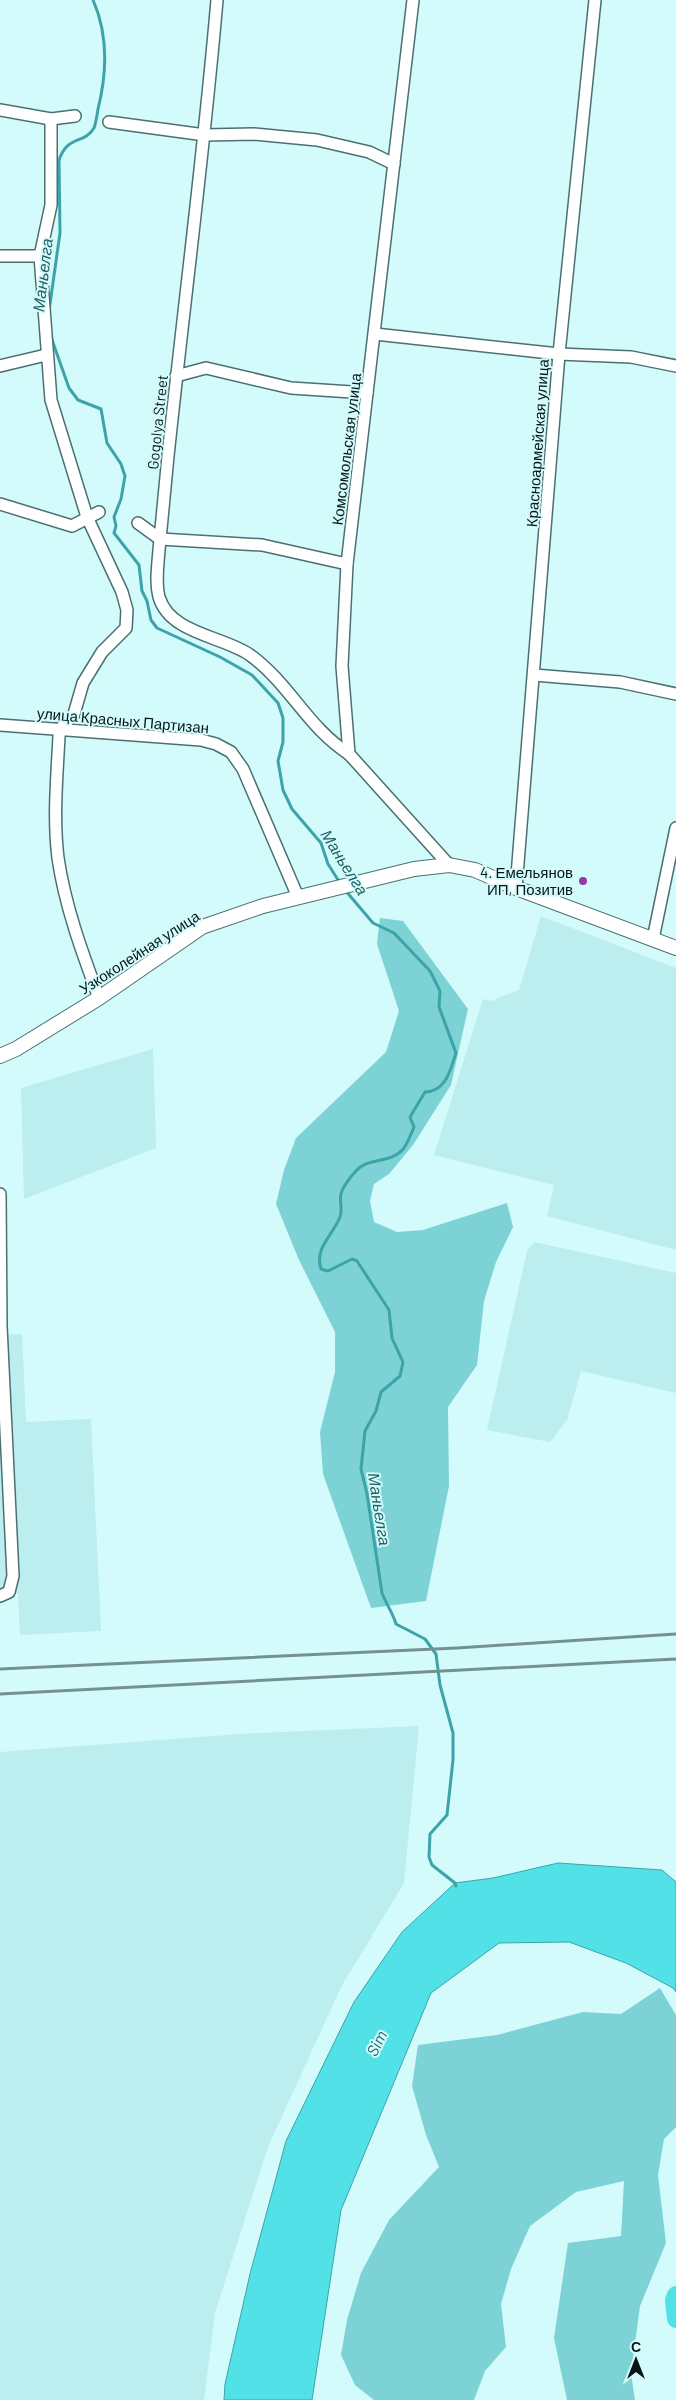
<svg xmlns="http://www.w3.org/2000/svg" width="676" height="2400" viewBox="0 0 676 2400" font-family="Barlow,sans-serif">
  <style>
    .built { fill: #bcedef }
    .green { fill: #7dd2d5 }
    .water { fill: #52e1e7; stroke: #3ca4a9 }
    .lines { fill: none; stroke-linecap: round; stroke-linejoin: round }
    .stream { stroke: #3ca4a9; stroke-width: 3 }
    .river { stroke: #52e1e7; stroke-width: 18 }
    .minor-casing { stroke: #4c6f70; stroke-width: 14 }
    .tertiary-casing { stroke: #4c6f70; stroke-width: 16 }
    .minor { stroke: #fff; stroke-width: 11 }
    .tertiary { stroke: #fff; stroke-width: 14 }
    .rail { stroke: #749091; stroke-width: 3 }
    .poi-dot { fill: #963aa5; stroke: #d3fbfc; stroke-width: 2 }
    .labels { text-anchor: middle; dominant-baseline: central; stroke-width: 4; stroke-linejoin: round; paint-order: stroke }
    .street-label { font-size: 15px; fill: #071617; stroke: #d3fbfc }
    .poi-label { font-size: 15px; fill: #071617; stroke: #d3fbfc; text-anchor: end }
    .water-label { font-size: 16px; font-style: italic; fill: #235e60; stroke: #d3fbfc }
  </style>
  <rect width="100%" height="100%" fill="#d3fbfc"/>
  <g class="built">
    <path d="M541,916L676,968V1250L547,1216L554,1185L434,1155L483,999L491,1001L519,990Z"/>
    <path d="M153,1049L156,1148L24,1199L21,1088Z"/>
    <path d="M534,1242L676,1273V1393L581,1371L567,1420L550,1442L487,1430L527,1251Z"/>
    <path d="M22,1334L26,1422L91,1419L101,1631L20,1635L18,1593L0,1594V1335Z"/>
    <path d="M419,1726L404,1883L341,1987L268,2147L215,2313L204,2400H0V1752L240,1734Z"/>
  </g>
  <g class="green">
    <path d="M380,918L403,921L468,1009L451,1085L413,1145L389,1174L374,1184L370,1201L374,1222L397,1232L423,1230L507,1203L513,1227L496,1262L484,1301L477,1365L448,1407L449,1486L426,1601L371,1608L323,1474L320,1432L335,1372V1332L299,1260L276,1204L284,1170L296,1138L386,1052L399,1011L377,944Z"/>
    <path d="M660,1988L676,2015V2127L664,2139L658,2175L666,2243L640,2306L631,2373L635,2400H567L554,2338L568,2243L621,2236L624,2181L576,2192L530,2226L511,2269L501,2304L506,2347L485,2371L474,2400H374L355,2385L341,2355L347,2320L361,2273L389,2220L439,2167L426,2135L412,2086L418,2045L497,2035L583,2012L621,2014Z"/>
  </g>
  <path class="water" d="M558,1863L662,1870L676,1882V1992L673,1988L626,1963L569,1942L499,1943L431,1993L341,2210L312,2400H224L225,2384L250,2274L286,2141L354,2002L402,1932L455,1883L493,1878Z"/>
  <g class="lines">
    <g class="stream">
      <path d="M49,311L60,233L59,160C68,134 84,145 94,128C96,123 97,115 98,109C107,73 108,34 93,0"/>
      <path d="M51,337L69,388L78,400L101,409L107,443L121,464L125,476L121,499L114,517L116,526L114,533L139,565L142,591L147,601L151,620L157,628L220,657L252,675L278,703L283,718V742L278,761L283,790L292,809L321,843L328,864L340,883"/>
      <path d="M345,890L373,923L394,933L430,971L440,991L439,1007L456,1053C450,1071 446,1091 425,1092L410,1117L414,1127C411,1134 408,1142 404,1148C392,1164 367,1157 356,1171C351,1176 342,1188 341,1194C339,1201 343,1209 340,1217C333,1235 314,1248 321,1269L328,1271L352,1259L357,1261L389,1310L392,1338L403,1362L400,1376L381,1392L376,1411L365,1431L361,1469L367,1494L382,1593C386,1604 393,1613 396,1624L425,1639L436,1654L440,1685L453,1733V1760L447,1815L430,1834L429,1857L432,1865L455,1883L456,1886"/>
    </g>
    <path class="river" d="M676,2295L674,2300L676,2319"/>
    <defs>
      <g id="minor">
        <path d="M217,0C204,152 184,304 168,456C165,487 162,518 159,550C158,565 155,582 159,597C170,634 223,636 250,655C290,684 307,727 349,754"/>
        <path d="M413,0L347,564L342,666L349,754L449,865"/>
        <path d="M0,110L51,119L75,116"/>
        <path d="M51,119V205L40,256L51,400L87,517L122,592L127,610L126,628L102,652L83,683L74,714L61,728L59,736C57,776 53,818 58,858C65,906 82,952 99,998"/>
        <path d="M109,122L205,135L254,134L317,140L369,152L394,164"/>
        <path d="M0,256H40"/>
        <path d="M375,334L559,354L631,357L676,366"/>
        <path d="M0,366L46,355"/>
        <path d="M176,376L206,368L291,388L367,393"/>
        <path d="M0,504L72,526L99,512"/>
        <path d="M138,523L160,539L262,545L347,564"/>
        <path d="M534,675L620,682L676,694"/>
        <path d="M0,725L201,740L216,744L231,752L243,769L298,897"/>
        <path d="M516,888L559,354L595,0"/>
        <path d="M653,939L676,828"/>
        <path d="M0,1194L1,1326L13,1576L9,1592L0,1596"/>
      </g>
      <path id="tertiary" d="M0,1056L16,1049L99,998L202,927L263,906L414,869L449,865L475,870L516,888L676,948"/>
    </defs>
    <use href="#minor" class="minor-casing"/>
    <use href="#tertiary" class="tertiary-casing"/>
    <use href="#minor" class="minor"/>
    <use href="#tertiary" class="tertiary"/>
    <g class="rail">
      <path d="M0,1669L457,1648L676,1634"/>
      <path d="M0,1694L676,1659"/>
    </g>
  </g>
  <circle class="poi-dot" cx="583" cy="881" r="5"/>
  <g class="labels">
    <g class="street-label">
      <text transform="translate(157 422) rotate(-84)">Gogolya Street</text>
      <text transform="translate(537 443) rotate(-86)">Красноармейская улица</text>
      <text transform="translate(346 449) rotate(-83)">Комсомольская улица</text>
      <text transform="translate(123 720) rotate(5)">улица Красных Партизан</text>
      <text transform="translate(139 952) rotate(-33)">Узкоколейная улица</text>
    </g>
    <g class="poi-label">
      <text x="573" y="872">4. Емельянов<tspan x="573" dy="17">ИП, Позитив</tspan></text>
    </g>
    <g class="water-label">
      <text transform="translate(42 275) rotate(-83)">Маньелга</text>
      <text transform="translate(345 862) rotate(58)">Маньелга</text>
      <text transform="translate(380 1509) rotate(81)">Маньелга</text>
      <text transform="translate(376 2043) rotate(-63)">Sim</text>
    </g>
  </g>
  <g transform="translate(636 2360)" stroke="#d3fbfc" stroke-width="4" paint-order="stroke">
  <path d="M0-4L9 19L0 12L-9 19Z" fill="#071617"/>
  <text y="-8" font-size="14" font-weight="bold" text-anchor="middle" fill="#071617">С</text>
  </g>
</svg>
